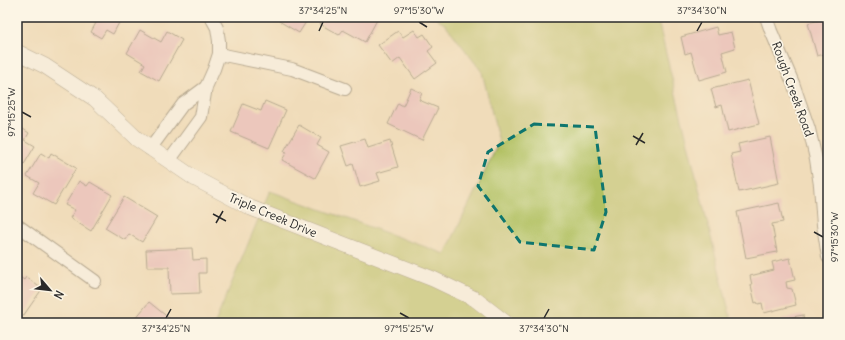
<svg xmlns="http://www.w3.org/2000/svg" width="845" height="340" viewBox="0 0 845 340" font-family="Delius,sans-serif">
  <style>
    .green { fill: #b2c163; stroke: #6e7647 }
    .building { fill: #e6aebf }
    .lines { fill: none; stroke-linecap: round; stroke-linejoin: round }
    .minor-casing { stroke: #70695d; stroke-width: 14 }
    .tertiary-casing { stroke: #70695d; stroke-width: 16 }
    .minor { stroke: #fff; stroke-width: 12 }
    .tertiary { stroke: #fff; stroke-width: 15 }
    .marked { fill: none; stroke: #0f766e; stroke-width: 3; stroke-dasharray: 8 5; stroke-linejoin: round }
    .ticks { fill: none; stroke: #2b2b2b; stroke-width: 1.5 }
    .labels { text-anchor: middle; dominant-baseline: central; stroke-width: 3.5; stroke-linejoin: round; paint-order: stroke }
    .street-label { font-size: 12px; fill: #2b2b2b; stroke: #fcf5e5 }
    .neatline { fill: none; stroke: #2b2b2b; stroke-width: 1.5 }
    .ticks-label { font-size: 10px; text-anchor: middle; fill: #2b2b2b }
  </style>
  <rect width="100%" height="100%" fill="#fcf5e5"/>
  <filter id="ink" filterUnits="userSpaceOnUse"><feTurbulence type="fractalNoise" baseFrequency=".025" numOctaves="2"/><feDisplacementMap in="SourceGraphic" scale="8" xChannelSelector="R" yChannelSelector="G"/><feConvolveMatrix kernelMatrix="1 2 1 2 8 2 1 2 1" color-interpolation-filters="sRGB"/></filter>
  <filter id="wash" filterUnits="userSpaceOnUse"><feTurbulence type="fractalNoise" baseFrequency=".012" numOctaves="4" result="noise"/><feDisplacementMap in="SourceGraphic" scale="16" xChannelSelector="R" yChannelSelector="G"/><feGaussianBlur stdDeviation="0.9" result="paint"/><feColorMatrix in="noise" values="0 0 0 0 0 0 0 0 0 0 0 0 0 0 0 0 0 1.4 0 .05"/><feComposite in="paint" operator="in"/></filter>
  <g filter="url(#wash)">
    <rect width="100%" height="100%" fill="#f0dcba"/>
    <path class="green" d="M434,17H657L732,323H215L270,191L445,254L499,142L482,72L446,25Z"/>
    <g id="blocks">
      <g class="building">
        <path d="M85,17H130L127,22L121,19L113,34L106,30L101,38L91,32L96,23Z"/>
        <path d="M281,17H309L299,33L279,21Z"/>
        <path d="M324,17H376L378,18L365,42L343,30L339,35L320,24Z"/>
        <path d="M828,18V53L817,56L808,23Z"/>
        <path d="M716,27L718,35L731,32L735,48L722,52L727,72L699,80L691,52L685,54L681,37Z"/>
        <path d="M140,30L161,42L167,31L182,40L159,81L141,71L145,64L127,53Z"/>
        <path d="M414,30L419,37L424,34L433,47L428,51L437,63L415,79L400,58L392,64L378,45L398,31L403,37Z"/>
        <path d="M748,80L759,124L728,132L722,105L716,107L711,89Z"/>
        <path d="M411,88L422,93L419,100L438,108L422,140L388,124L398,103L403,106Z"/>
        <path d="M265,101L286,110L269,148L231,132L243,104L261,111Z"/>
        <path d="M299,125L321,138L317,145L329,152L315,178L282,160L287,152L284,151Z"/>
        <path d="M20,127L29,133L25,140L35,146L17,176V132Z"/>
        <path d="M770,137L779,183L739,192L731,154L740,152L738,144Z"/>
        <path d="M365,139L368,148L390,141L398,167L377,173L380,181L360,187L353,164L348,166L341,146Z"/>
        <path d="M41,153L49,158L51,153L76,168L54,205L33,193L39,183L27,176Z"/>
        <path d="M79,181L87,186L90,182L112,195L91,231L70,218L75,210L65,205Z"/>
        <path d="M124,197L157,217L142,242L129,234L125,240L105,228Z"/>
        <path d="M779,203L783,222L772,224L777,252L746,258L737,212Z"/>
        <path d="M192,248L193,260L206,259V273H199L200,293L170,294L169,267H147L146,250Z"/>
        <path d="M790,258L795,280L786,282L787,288L792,289L796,305L764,313L762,303L758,304L757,302L755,303L751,285H752L750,276L774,270L772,262Z"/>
        <path d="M17,275L24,280L26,277L42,289L21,319L17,316Z"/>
        <path d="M149,302L175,323H140L135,319Z"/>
        <path d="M803,315L804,323H782V319Z"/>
      </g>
    </g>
  </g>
  <g filter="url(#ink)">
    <use href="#blocks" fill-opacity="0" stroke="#70695d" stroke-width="1"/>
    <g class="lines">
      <defs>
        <g id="minor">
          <path d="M766,17L771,31L793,83L809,129L816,159L820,185L823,225L828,257"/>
          <path d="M219,54L292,69L345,89"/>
          <path d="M150,149L183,104L206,87"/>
          <path d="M169,161L201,117L206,87L214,69L219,54V41L217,28L211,17"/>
          <path d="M17,225L95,281"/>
        </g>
        <path id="tertiary" d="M17,52L45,66L95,99L137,139L194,178L251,208L433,279L475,299L506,323"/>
      </defs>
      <use href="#minor" class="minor-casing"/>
      <use href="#tertiary" class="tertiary-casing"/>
      <use href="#minor" class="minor"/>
      <use href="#tertiary" class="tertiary"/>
    </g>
  </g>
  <path d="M0 0H845V340H0ZM534,124L595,127L606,212L594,250L520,242L478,186L488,152Z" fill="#f0dcba" fill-opacity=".55" fill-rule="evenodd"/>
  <path class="marked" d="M534,124L595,127L606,212L594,250L520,242L478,186L488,152Z"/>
  <path class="ticks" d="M419,22L427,27M319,31L323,22M697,31L702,22M22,112L31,117M633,136L645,143M636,145L643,133M213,214L226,221M216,223L223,211M814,232L823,237M400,313L409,318M166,318L171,309M544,318L549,309"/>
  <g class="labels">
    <g class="street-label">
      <text transform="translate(793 89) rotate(70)">Rough Creek Road</text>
      <text transform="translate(273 215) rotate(23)">Triple Creek Drive</text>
    </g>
  </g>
  <rect width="845" height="340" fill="none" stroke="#fcf5e5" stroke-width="44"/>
  <g transform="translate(50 290) rotate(118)" stroke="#fcf5e5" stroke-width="3" paint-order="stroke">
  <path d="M0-3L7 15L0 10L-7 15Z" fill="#2b2b2b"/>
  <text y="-6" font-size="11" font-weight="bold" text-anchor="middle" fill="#2b2b2b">N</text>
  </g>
  <rect x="22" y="22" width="801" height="296" class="neatline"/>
  <g class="ticks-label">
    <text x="323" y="14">37°34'25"N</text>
    <text x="419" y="14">97°15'30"W</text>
    <text x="702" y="14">37°34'30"N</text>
    <text transform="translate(11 112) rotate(-90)" y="4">97°15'25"W</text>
    <text transform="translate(834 237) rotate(-90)" y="4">97°15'30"W</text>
    <text x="166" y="332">37°34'25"N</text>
    <text x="409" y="332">97°15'25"W</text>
    <text x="544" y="332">37°34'30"N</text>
  </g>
</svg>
